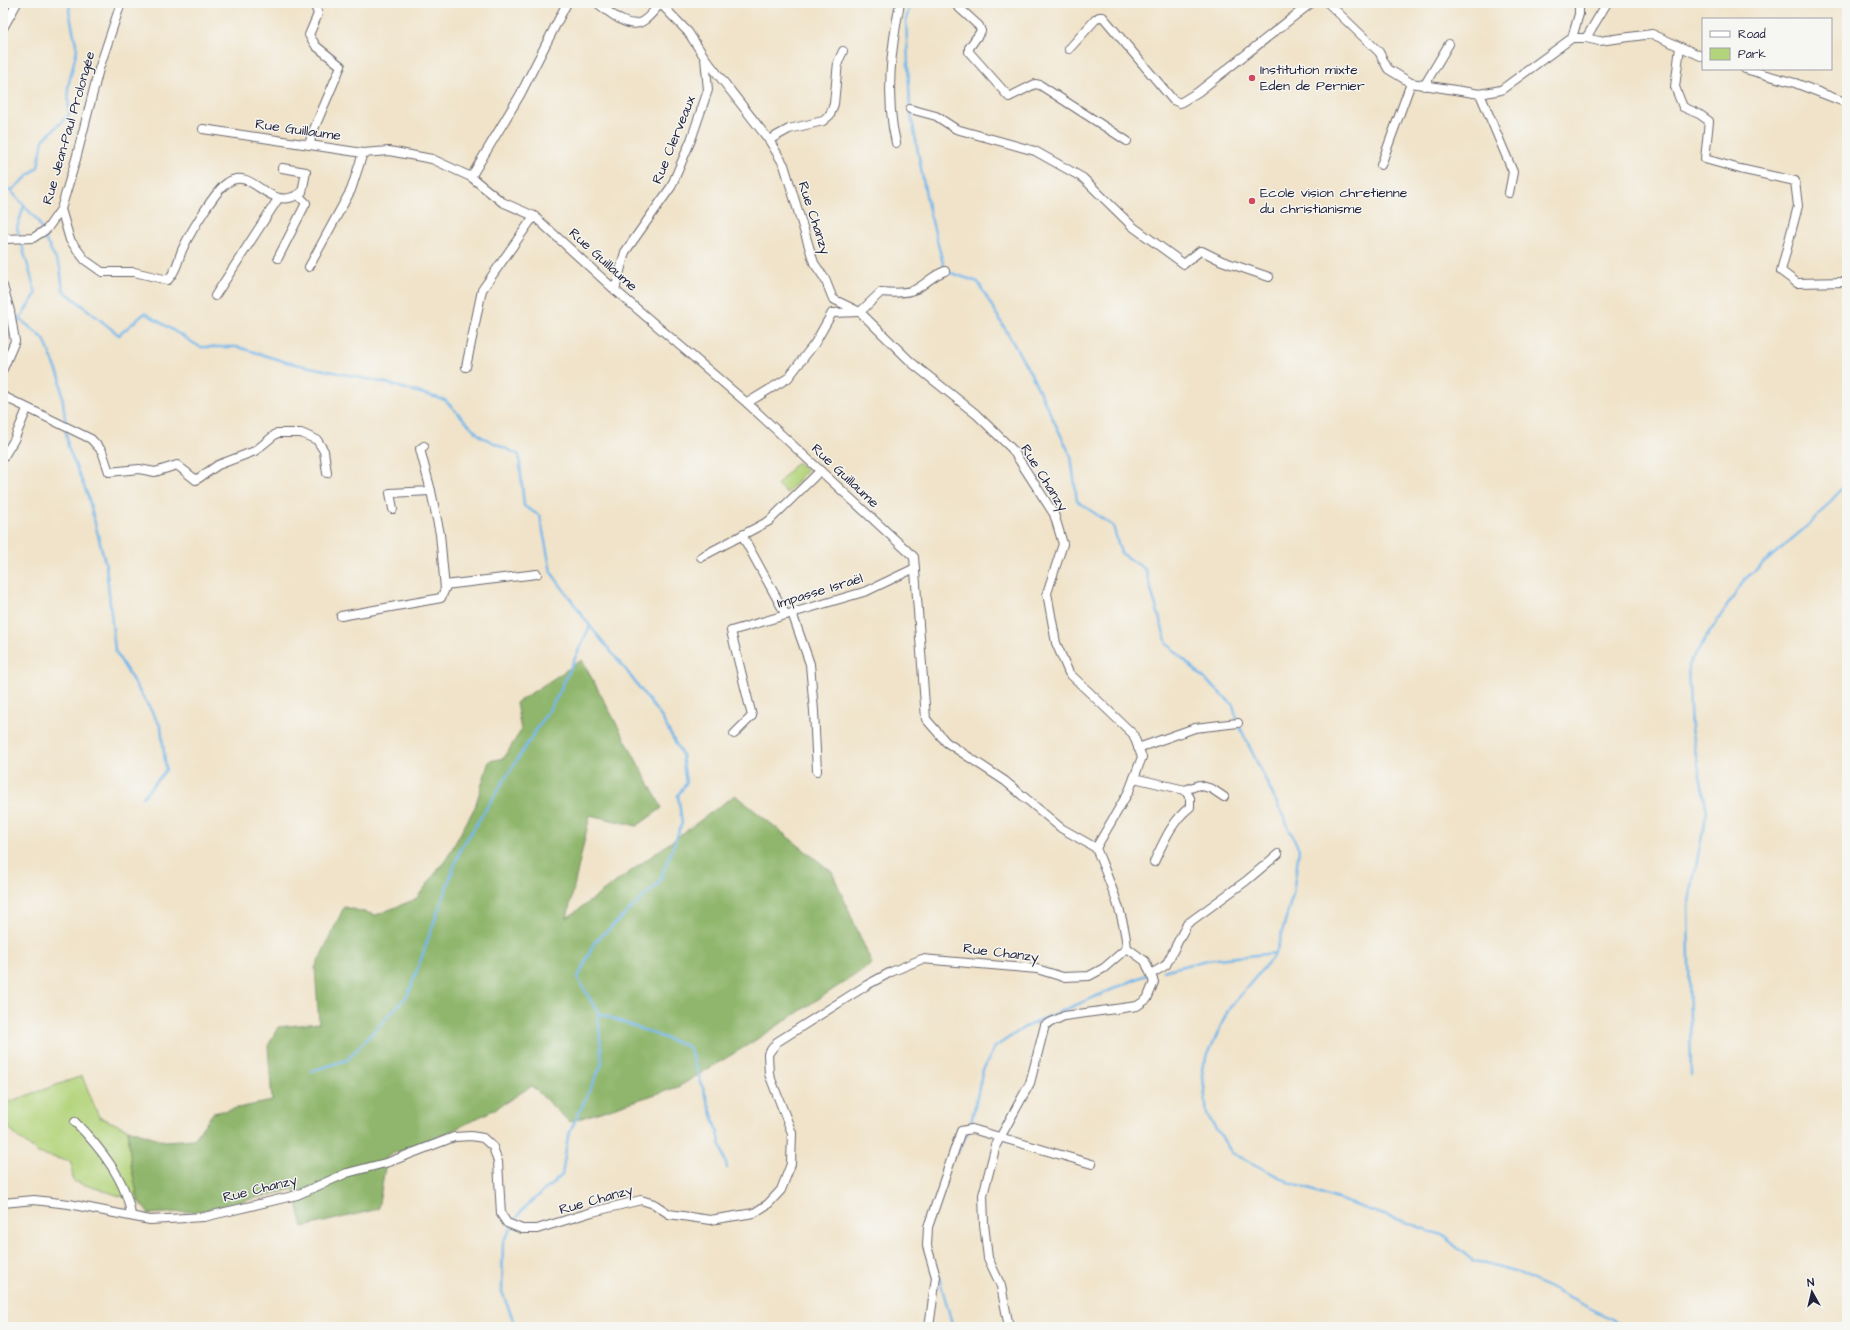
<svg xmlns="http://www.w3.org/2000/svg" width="1850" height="1330" viewBox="0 0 1850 1330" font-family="'Architects Daughter',sans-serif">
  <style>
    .green { fill: #b4d47c; stroke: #6b7b5c }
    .forest { fill: #8fb66c; stroke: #586c54 }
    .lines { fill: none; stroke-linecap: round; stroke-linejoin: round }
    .stream { stroke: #76b8eb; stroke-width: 2.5 }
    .street-casing { stroke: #6a666d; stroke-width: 10 }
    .street { stroke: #fff; stroke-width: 8 }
    .poi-dot { fill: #d1495b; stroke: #f6f6f2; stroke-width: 1.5 }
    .labels { text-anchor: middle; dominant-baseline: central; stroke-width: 3; stroke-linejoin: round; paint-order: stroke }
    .poi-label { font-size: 14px; fill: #22223b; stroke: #f6f6f2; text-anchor: start }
    .street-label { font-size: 14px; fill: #22223b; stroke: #f6f6f2 }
  </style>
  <rect width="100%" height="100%" fill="#f6f6f2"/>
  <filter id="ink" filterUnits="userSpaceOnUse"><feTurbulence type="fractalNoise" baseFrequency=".025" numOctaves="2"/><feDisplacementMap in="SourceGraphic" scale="8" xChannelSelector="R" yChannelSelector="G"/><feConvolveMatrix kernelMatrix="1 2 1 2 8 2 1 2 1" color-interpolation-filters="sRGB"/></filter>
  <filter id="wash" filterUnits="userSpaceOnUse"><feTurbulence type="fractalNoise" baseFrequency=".012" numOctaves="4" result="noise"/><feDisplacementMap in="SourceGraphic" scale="16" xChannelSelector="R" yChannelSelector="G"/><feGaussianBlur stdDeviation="0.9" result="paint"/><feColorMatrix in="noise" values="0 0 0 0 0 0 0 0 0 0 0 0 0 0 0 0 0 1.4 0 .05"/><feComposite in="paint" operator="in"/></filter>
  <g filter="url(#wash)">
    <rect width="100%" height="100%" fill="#f0e3c9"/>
    <g class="green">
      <path d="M797,462L807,470L787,493L777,485Z"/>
      <path d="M82,1076L99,1117L128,1129L131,1165L139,1202L73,1181L71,1162L38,1153L14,1134L3,1120V1104Z"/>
    </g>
    <path class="forest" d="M582,660L662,808L637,826L590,815L567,918L735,795L832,872L872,964L751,1043L678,1087L569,1122L532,1086L495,1109L452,1131L387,1156L378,1209L303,1227L294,1189L201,1211L149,1214L139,1202L131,1165L128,1129L165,1141L194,1139L213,1113L272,1101L268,1046L278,1027L319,1023L315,968L344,907L376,915L416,899L447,858L475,807L489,761L504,758L521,730L516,703Z"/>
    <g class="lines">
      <g class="stream">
        <path d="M911,3L906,19L910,109L928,206L945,271L978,282L1031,374L1071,456L1077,501L1113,526L1121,553L1145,569L1167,644L1233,705L1238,723L1299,849L1293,894L1276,953L1207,960L1163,971"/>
        <path d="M3,186L11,191L38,221L46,241L60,267L63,290L119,335L145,313L200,347H238L286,362L386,383L445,400L480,436L519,455L524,506L540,516L551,572L590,626L626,670L662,718L682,755L686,783L678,795L682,823L659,883L594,943L578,978L598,1013L602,1064L568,1136L562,1175L522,1210L503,1242L502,1292L516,1327"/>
        <path d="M11,191L38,167L43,140L69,115L68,87L77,49L69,11L70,3"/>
        <path d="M20,319L44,339L60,378L66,425"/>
        <path d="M15,326L36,294L17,228L24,206"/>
        <path d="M3,345L11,332"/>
        <path d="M66,430L68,447L88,496L106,566L115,651L161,727L166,770L143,797"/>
        <path d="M1276,953L1228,1010L1202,1068L1207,1115L1232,1153L1291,1183L1442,1235L1472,1260L1521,1274L1628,1327"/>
        <path d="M598,1013L689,1047L716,1126L727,1168"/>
        <path d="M312,1071L347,1060L408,995L460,850L557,697L590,626"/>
        <path d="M1691,1074L1688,906L1707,811L1691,729L1688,665L1745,579L1813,521L1847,483"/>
        <path d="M970,1128L983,1070L995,1047L1025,1027L1141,977L1150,974"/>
        <path d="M957,1153L968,1132"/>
        <path d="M925,1231L923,1226L929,1211"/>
        <path d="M939,1277L953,1327"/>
      </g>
    </g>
  </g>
  <g filter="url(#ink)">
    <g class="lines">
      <defs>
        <g id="street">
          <path d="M597,3C608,11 629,31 643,21C650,17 655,9 661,3"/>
          <path d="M954,3L979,26L981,31L969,48V52L1009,97L1035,84L1040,85L1127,141"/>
          <path d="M1328,3L1379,52L1388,69L1411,83L1480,94L1501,90L1572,38L1579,14V3"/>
          <path d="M3,28L17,3"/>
          <path d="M1572,38H1586L1599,41L1652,34L1703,57"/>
          <path d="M1586,38L1607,3"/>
          <path d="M1680,47L1675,87L1683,107L1699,114L1709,121L1705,159L1740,169L1795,181L1798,206L1781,271L1797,283L1847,282"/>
          <path d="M1069,49L1096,19L1099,17H1103L1173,100L1180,103L1198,92L1311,3"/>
          <path d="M1745,69L1795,83L1847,103"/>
          <path d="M1424,86L1449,44"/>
          <path d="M1480,94L1513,172L1509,193"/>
          <path d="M910,109L936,116L956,129L1035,151L1083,178L1132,226L1184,264L1200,251H1202L1222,261L1269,277"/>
          <path d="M203,129L363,153L389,151L432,159L471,177L502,202L534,216L615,290L747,403L914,557L926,719L946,742L1005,781L1061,828L1096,848"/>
          <path d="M769,140L789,129L823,121L830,115L834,104L838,62L843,51"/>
          <path d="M896,143C885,97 891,49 900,3"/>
          <path d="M310,145L311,136L341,66L316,46L309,35L318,14L314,3"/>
          <path d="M1381,165L1411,83"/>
          <path d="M471,177L520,95L567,3"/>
          <path d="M61,209L70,240L85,260L102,272H134L168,280C180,266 177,258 185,244C192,230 215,191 227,183C253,164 269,216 302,192L306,172L282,168"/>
          <path d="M3,241L4,239L33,238L47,229L61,209L76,159L99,69L121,3"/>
          <path d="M278,258L306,203L298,195"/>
          <path d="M309,267L351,190L363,153"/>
          <path d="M3,286L10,311L15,341L3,369"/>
          <path d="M615,290L625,252L671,187L691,140L708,90L705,58"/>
          <path d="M215,296L278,199"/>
          <path d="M466,367L482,290L534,216"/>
          <path d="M3,396L91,439L102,451L109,472L139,469L155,472L177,465L196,480L218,465L255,451L277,433H301L317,440L324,451L327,473"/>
          <path d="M747,403L788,378L815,343L832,313L860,312L881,292C892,293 906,294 916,289C927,283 933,275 945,271"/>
          <path d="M3,458L14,440L27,409"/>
          <path d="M393,509L390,493L431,491L420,449L424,446"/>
          <path d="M742,535L786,615"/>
          <path d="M701,557L769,521L820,471"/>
          <path d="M445,585L537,574"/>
          <path d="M792,613L810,664L814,711L817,771"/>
          <path d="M341,616L441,598L445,589L440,534L431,491"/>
          <path d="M734,734L752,716L731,631L867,591L915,568"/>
          <path d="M1138,748L1195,728L1238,723"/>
          <path d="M1134,778L1185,790L1199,785L1212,789L1224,797"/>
          <path d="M1154,862C1164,841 1172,821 1190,807V798L1185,790"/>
          <path d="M1151,974L1166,965L1187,924L1246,881L1278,854"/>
          <path d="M75,1122C99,1146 128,1182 131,1216"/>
          <path d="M3,1203L34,1200L69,1204L150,1220L204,1217L297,1195L347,1173L389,1162L454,1137L471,1136L483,1138L493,1147L498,1162L501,1214L507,1223L522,1229H537L592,1212L641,1200L654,1204L669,1214L710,1220L754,1213L768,1204L781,1190L791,1164L792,1133L769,1074L768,1054L777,1042L867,985L891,972L922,959L1037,969L1063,977L1089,976L1104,968L1127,948C1124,913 1109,881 1096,848L1129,791L1142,757L1133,734L1069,673L1056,643L1047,593L1063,544L1054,514L1012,449L976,414L912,363L860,312L833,299L825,279L814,263L784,165L769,140L705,58L688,32L660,3"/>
          <path d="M929,1327L936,1277L927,1246L928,1227L961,1131L972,1129L1092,1164"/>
          <path d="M1009,1327L1001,1286L988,1258L984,1224L983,1195L996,1145L1030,1083L1045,1025L1064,1016L1137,1006L1147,999L1154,982L1145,961L1127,948"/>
        </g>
      </defs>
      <use href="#street" class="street-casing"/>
      <use href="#street" class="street"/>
    </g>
  </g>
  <g class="poi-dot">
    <circle cx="1252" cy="78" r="4"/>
    <circle cx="1252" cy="201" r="4"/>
  </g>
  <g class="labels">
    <g class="poi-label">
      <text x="1260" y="70">Institution mixte<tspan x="1260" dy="16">Eden de Pernier</tspan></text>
      <text x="1260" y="193">Ecole vision chretienne<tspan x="1260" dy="16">du christianisme</tspan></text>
    </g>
    <g class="street-label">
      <text transform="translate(69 128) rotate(-74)">Rue Jean-Paul Prolongée</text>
      <text transform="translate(298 130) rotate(8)">Rue Guillaume</text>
      <text transform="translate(674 140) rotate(-68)">Rue Clerveaux</text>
      <text transform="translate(814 218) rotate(72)">Rue Chanzy</text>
      <text transform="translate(603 260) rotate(42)">Rue Guillaume</text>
      <text transform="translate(845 476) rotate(43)">Rue Guillaume</text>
      <text transform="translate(1044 478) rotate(58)">Rue Chanzy</text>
      <text transform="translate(820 591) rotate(-17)">Impasse Israël</text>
      <text transform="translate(1001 953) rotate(7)">Rue Chanzy</text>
      <text transform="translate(260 1189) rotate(-14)">Rue Chanzy</text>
      <text transform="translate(596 1200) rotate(-16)">Rue Chanzy</text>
    </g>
  </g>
  <rect width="1850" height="1330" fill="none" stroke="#f6f6f2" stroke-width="16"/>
  <rect x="1702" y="18" width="130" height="52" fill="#f6f6f2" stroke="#a1a1a9"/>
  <rect x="1710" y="31" width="20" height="6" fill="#ffffff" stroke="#a1a1a9"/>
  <text x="1738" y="38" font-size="12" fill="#22223b">Road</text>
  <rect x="1710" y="48" width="20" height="12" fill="#b4d47c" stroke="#a1a1a9"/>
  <text x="1738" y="58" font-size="12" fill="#22223b">Park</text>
  <g transform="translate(1812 1292) rotate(352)" stroke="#f6f6f2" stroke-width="3" paint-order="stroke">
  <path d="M0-3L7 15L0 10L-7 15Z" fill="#22223b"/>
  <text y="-6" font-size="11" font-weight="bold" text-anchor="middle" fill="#22223b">N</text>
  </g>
</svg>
